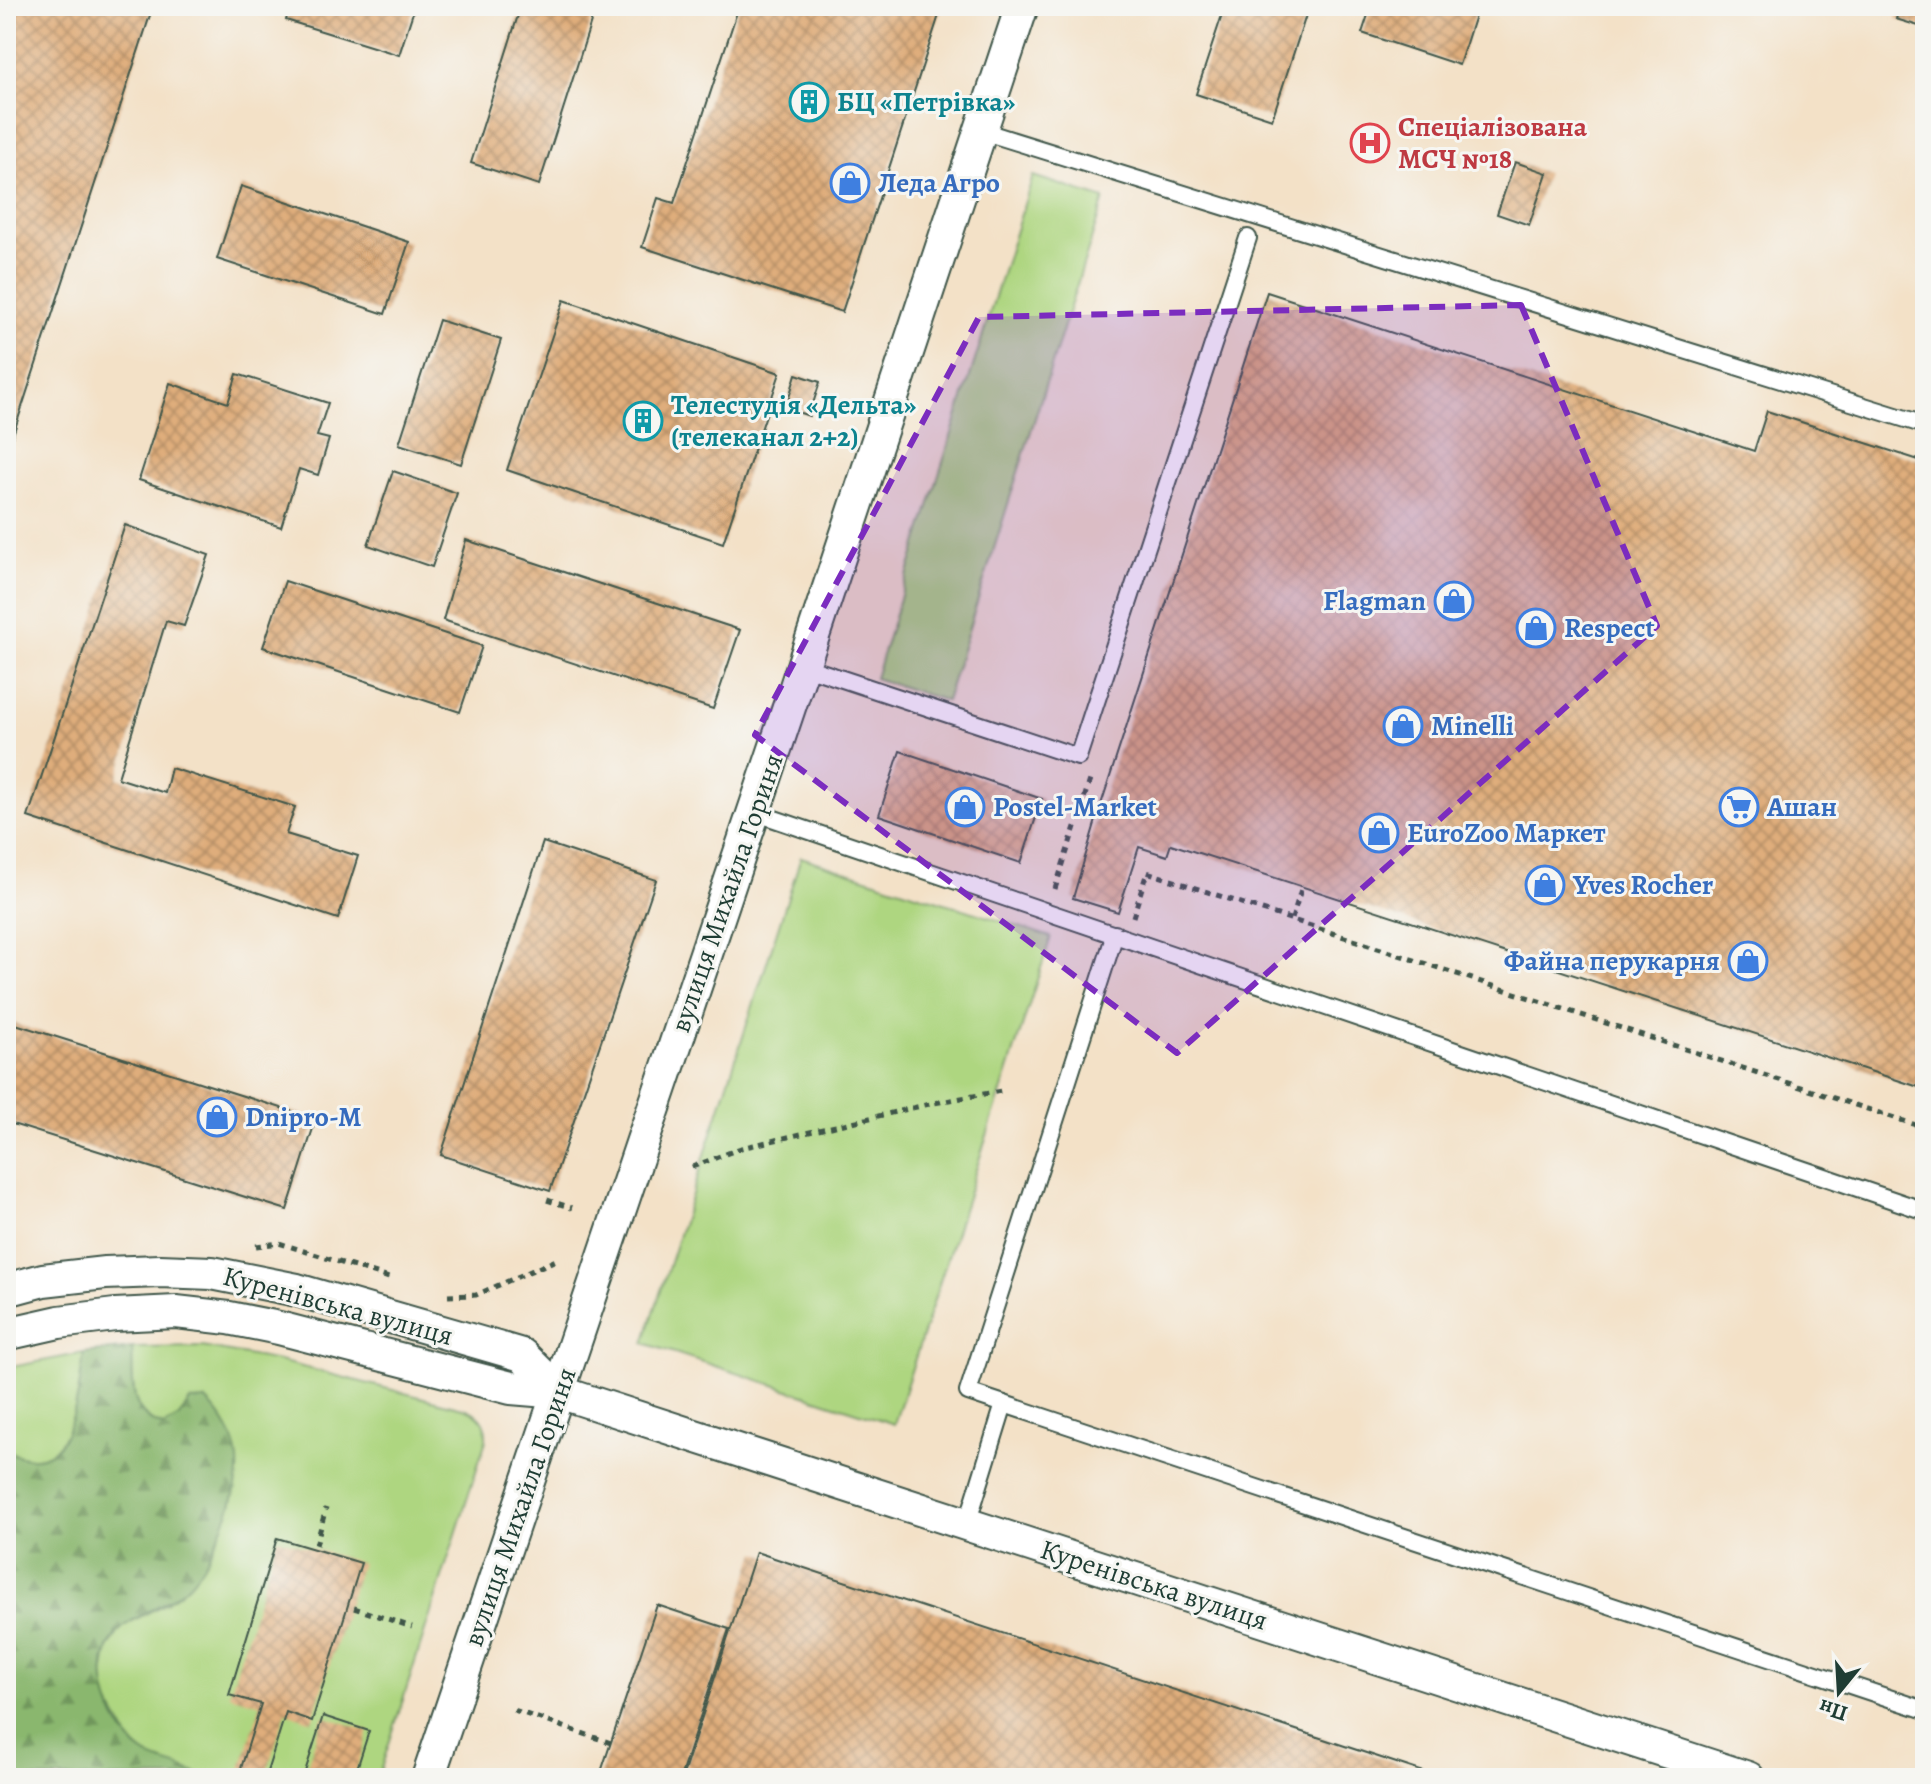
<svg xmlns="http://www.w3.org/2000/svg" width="1931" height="1784" viewBox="0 0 1931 1784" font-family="Alegreya,serif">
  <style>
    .grass { fill: #aed680; stroke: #668a5a; stroke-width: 2 }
    .forest { fill: url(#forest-firs); stroke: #547a51; stroke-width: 2 }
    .building { fill: url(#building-cross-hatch) }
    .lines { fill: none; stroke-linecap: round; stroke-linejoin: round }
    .lane-casing { stroke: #3f564a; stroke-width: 20 }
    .street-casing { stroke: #3f564a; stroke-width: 36 }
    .path { stroke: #3f564a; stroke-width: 5; stroke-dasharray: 6 6; stroke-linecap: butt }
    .lane { stroke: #fff; stroke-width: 16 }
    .street { stroke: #fff; stroke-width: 32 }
    .marked { fill: #7b2cbf; fill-opacity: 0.2; stroke: #7b2cbf; stroke-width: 6; stroke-dasharray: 16 10; stroke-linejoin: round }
    .labels { text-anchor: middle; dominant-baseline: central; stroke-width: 6; stroke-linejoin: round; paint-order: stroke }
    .culture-label { font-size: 28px; font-weight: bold; fill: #0d838f; stroke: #f6f6f2; text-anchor: start }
    .health-label { font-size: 28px; font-weight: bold; fill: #be3a42; stroke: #f6f6f2; text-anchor: start }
    .shop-label { font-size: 28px; font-weight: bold; fill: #366cbe; stroke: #f6f6f2; text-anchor: start }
    .street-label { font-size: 28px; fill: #1f3d34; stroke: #f6f6f2 }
  </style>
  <defs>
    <pattern id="forest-firs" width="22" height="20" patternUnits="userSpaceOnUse" patternTransform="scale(2)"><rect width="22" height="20" fill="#8ab76e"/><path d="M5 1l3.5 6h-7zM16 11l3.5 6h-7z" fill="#70965b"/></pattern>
    <pattern id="building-cross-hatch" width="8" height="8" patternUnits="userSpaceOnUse" patternTransform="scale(2)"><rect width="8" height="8" fill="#dfad7b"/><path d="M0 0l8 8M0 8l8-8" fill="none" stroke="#b48e66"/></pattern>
  </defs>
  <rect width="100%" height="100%" fill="#f6f6f2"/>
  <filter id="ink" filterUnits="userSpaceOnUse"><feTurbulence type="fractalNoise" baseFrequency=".0125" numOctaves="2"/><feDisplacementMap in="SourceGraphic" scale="16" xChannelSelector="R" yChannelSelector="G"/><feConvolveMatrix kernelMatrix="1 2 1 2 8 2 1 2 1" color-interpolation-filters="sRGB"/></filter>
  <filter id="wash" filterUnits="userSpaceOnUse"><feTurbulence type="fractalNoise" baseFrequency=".006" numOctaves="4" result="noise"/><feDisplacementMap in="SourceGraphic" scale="32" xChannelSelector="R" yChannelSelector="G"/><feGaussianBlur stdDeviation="1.8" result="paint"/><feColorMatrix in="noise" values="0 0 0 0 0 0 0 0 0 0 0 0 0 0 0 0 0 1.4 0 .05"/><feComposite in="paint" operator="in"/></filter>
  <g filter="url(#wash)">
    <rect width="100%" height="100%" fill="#f3e1c7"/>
    <g class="grass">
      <path d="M1033,176L1104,199L946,701L875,678Z"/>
      <path d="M801,857L1051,937L894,1424L644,1343Z"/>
      <path d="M202,1347L279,1361L467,1409C481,1415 487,1424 486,1440L378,1778H205L148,1757L131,1742L106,1698L103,1675L108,1648L123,1626L168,1602L190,1402L179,1417L164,1426C126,1415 134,1381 132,1348Z"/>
      <path d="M84,1353C78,1395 72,1486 6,1450V1368Z"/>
    </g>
    <path class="forest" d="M132,1348C134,1380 126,1416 164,1426L179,1417L190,1401L206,1400C247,1441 245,1477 222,1528C214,1546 205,1566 192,1581C174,1602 147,1609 126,1625C86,1654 106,1716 134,1745C155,1766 182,1763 205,1778H6V1450C72,1486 78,1395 84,1353Z"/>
    <g id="blocks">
      <g class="building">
        <path d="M6,6H153L7,453H6Z"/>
        <path d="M290,6H415L399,55L286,20Z"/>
        <path d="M521,6H596L539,185L471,163Z"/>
        <path d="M739,6H942L842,312L642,247L658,198L674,203Z"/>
        <path d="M1225,6H1309L1272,119L1196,94Z"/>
        <path d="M1371,6H1478L1459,65L1362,33Z"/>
        <path d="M1900,6H1925V28L1896,19Z"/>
        <path d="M1515,162L1547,173L1529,225L1497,214Z"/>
        <path d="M241,186L409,242L385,314L217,259Z"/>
        <path d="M1267,292L1754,451L1767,411L1925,462V1089L1171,844L1167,856L1139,847L1118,912L1073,898L1096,820Z"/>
        <path d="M564,300L780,373L723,543L507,470Z"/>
        <path d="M439,320L501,340L461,464L399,444Z"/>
        <path d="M237,374L328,403L317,436L329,439L318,475L299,469L281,527L139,480L170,383L228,403Z"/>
        <path d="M796,374L820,382L809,416L786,408Z"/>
        <path d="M393,471L457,493L432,567L368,545Z"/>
        <path d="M125,525L209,555L184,626L166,621L118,778L165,793L171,768L295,807L286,834L358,856L338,919L28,817Z"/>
        <path d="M466,540L740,630L713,709L443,620Z"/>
        <path d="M285,581L482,646L460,712L263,647Z"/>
        <path d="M900,751L1042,799L1021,863L879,815Z"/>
        <path d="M543,842L656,880L550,1191L441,1155Z"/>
        <path d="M6,1021L316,1119L287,1210L6,1122Z"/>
        <path d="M277,1538L361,1563L312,1721L286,1712L265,1778H238L261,1704L229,1695Z"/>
        <path d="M756,1552L1439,1777V1778H682Z"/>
        <path d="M657,1605L729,1629L680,1778H599Z"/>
        <path d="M323,1716L369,1731L354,1778H303Z"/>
      </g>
    </g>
  </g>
  <g filter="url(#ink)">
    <use href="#blocks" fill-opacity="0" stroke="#3f564a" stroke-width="2"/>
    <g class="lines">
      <defs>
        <g id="lane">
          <path d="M982,131L1925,425"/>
          <path d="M803,666L1078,757L1248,238"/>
          <path d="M754,812L1925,1211"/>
          <path d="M1115,934L968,1392L1925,1710"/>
          <path d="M967,1524L1004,1404"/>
        </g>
        <g id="street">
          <path d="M6,1290L43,1280L105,1273L160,1271L212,1273L297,1290L522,1355L559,1392"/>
          <path d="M6,1334L59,1322L115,1315L176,1312L229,1318L279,1328L511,1388L559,1392L1748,1778"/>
          <path d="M428,1778L803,666L1022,6"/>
        </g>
      </defs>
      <use href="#lane" class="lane-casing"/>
      <use href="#street" class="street-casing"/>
      <g class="path">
        <path d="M1055,889L1090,780"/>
        <path d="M1133,917L1147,872L1925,1128"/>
        <path d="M1292,919L1302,886"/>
        <path d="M692,1167L741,1148L934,1103L1001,1091"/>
        <path d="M547,1200L572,1208"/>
        <path d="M256,1246L279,1243L389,1278"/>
        <path d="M448,1296L476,1295L556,1260"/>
        <path d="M316,1545L326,1508"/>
        <path d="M354,1608L412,1627"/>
        <path d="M514,1710L611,1743"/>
      </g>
      <use href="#lane" class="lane"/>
      <use href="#street" class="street"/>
    </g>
  </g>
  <path class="marked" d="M1521,305L1657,626L1177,1053L755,735L979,317Z"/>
  <defs>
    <symbol id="building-ring" viewBox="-11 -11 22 22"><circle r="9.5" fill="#f6f6f2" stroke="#0f9aa8" stroke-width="1.5"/><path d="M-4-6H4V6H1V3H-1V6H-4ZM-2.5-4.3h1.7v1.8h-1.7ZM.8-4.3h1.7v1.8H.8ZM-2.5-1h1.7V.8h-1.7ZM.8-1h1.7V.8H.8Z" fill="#0f9aa8"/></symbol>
    <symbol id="hospital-ring" viewBox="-11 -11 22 22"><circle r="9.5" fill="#f6f6f2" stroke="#e0444e" stroke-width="1.5"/><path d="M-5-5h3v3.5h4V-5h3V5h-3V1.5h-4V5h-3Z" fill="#e0444e"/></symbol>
    <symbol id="shop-ring" viewBox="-11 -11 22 22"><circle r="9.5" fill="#f6f6f2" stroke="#3f7fe0" stroke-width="1.5"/><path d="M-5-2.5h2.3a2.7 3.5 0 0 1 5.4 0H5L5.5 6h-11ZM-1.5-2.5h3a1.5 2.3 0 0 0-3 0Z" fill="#3f7fe0"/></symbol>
    <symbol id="supermarket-ring" viewBox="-11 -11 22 22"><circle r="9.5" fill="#f6f6f2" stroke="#3f7fe0" stroke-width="1.5"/><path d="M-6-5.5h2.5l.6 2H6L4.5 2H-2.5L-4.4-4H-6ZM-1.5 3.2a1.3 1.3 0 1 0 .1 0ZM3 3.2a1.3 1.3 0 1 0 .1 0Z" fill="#3f7fe0"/></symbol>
  </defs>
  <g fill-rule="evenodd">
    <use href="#building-ring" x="787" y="80" width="44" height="44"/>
    <use href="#hospital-ring" x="1348" y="121" width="44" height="44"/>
    <use href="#shop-ring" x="828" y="161" width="44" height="44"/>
    <use href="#building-ring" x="621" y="399" width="44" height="44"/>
    <use href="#shop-ring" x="1432" y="579" width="44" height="44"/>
    <use href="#shop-ring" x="1514" y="606" width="44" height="44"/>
    <use href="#shop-ring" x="1381" y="704" width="44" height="44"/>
    <use href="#shop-ring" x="943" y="785" width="44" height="44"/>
    <use href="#supermarket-ring" x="1717" y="785" width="44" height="44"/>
    <use href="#shop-ring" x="1357" y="811" width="44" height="44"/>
    <use href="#shop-ring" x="1523" y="863" width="44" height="44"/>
    <use href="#shop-ring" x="1726" y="939" width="44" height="44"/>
    <use href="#shop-ring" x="195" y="1095" width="44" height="44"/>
  </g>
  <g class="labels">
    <g class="culture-label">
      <text x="837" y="102">БЦ «Петрівка»</text>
      <text x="671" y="405">Телестудія «Дельта»<tspan x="671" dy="32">(телеканал 2+2)</tspan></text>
    </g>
    <g class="health-label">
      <text x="1398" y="127">Спеціалізована<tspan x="1398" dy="32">МСЧ №18</tspan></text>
    </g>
    <g class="shop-label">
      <text x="878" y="183">Леда Агро</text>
      <text x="1426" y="601" text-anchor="end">Flagman</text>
      <text x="1564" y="628">Respect</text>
      <text x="1431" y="726">Minelli</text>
      <text x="993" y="807">Postel-Market</text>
      <text x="1767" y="807">Ашан</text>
      <text x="1407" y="833">EuroZoo Маркет</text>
      <text x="1573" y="885">Yves Rocher</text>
      <text x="1720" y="961" text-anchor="end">Файна перукарня</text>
      <text x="245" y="1117">Dnipro-M</text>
    </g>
    <g class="street-label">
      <text transform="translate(727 893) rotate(-71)">вулиця Михайла Гориня</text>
      <text transform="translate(338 1306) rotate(15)">Куренівська вулиця</text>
      <text transform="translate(520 1507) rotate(-71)">вулиця Михайла Гориня</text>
      <text transform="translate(1154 1585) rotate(18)">Куренівська вулиця</text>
    </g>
  </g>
  <rect width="1931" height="1784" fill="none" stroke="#f6f6f2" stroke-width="32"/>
  <g transform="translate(1839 1692) rotate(198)" stroke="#f6f6f2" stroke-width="6" paint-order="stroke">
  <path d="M0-6L14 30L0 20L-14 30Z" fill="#1f3d34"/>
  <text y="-12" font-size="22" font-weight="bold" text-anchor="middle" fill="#1f3d34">Пн</text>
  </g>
</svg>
